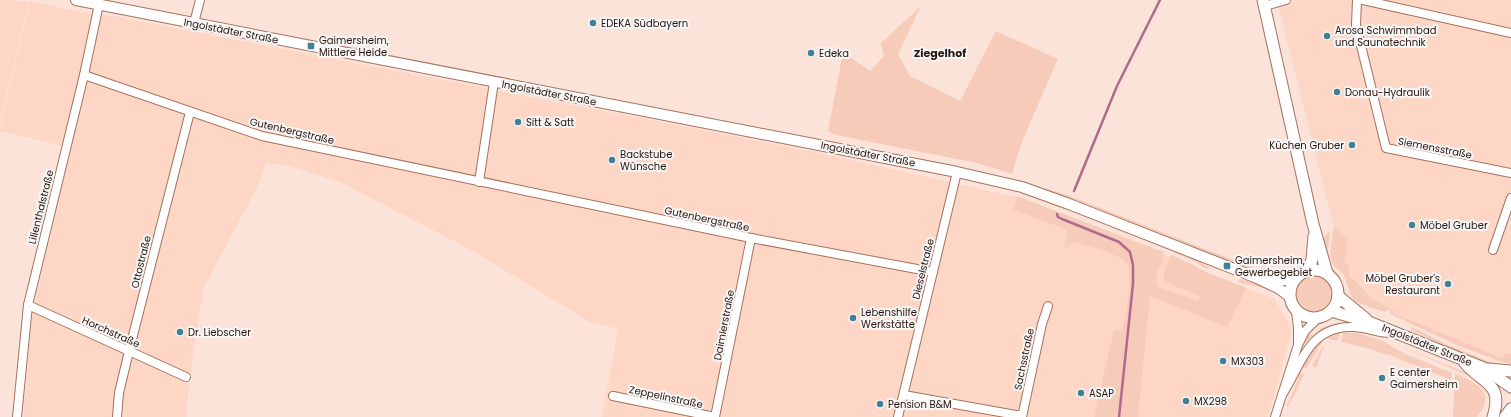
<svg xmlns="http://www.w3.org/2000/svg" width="1511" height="417" viewBox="0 0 1511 417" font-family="Poppins,sans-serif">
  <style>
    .built { fill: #fed6c5 }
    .green { fill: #f7cbb9 }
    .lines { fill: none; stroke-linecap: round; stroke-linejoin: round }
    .stream { stroke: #af6a8e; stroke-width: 2.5 }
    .minor-casing { stroke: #a6715b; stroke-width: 10 }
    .tertiary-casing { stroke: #a6715b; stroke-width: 12 }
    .secondary-casing { stroke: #a6715b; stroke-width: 13 }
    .minor { stroke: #fff; stroke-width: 8 }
    .tertiary { stroke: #fff; stroke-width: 10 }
    .secondary { stroke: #fff; stroke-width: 11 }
    .poi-dot { fill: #428096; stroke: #f6f6f6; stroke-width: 1.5 }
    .labels { text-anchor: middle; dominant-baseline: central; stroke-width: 4; stroke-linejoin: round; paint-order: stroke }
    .poi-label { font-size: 10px; fill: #29150c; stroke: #f6f6f6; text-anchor: start }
    .street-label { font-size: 10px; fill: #29150c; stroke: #f6f6f6 }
    .neighbourhood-label { font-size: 11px; font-weight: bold; fill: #29150c; stroke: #f6f6f6 }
  </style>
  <rect width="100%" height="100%" fill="#fce3da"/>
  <g class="built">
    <path d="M0,0L29,1L0,122Z"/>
    <path d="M1277,0H1511V354L1506,353L1502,359L1392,313L1393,310L1372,299L1355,279L1350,277L1348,265L1344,264L1339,235L1340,229L1334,228Z"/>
    <path d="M30,1L89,14L113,16L815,152L1016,197L1151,249L1235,284L1275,299L1292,330L1268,417H602L618,329L590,322L473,251L340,182L288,166L266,163L257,188L204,287L193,352L186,417H23L32,314L71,148L0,131V126Z"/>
  </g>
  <g class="green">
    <path d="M921,6L898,54L910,76L960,101L996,31L1058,59L1021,144L1012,174L977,163L836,135L828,131L843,52L870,71L884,56L881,43Z"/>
    <path d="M1017,180L1070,196L1246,265L1258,270L1281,275L1280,277L1257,272L1070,198L1017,182Z"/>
    <path d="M1017,196L1163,252C1166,264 1151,272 1158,287L1198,301L1200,296L1170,284L1164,280L1163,277L1170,256L1172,255L1189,263L1206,272L1246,288L1227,327L1150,296L1138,417H1094L1114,330L1122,331C1125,317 1134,276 1127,264C1120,253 1086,246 1073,242L1065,248L1068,230L1013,210Z"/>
    <path d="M1049,201L1164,245L1165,248L1049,203Z"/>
    <path d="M1334,228L1341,229L1340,235L1348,237L1344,264H1348L1350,277L1354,279L1372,299L1393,310V313L1502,358L1506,353L1511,354V364L1499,361L1459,346L1390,314L1391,311L1386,309L1385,312L1361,304L1355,301L1351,296L1344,275L1334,266L1330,257L1333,230Z"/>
    <path d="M1329,231L1330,236L1327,256L1323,239Z"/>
    <path d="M1173,250L1193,258L1209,267L1207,269L1188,258L1172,252Z"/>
    <path d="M1329,265L1339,275L1342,282L1347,298C1343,294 1343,288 1340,282C1337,276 1331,273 1329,265Z"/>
    <circle cx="1314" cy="295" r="20"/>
    <path d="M1239,279L1261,284L1276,291L1275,293L1263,288L1238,282Z"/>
    <path d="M1340,322L1316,333L1306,342L1308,334L1313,335L1321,328Z"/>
    <path d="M1412,327L1448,345L1505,368L1504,370L1447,347L1411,330Z"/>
    <path d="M1340,333L1338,341L1325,338Z"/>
    <path d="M1343,333H1357L1383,341L1403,353L1452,373L1451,380L1387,354L1386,355L1367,348L1341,342Z"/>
    <path d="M1322,340L1323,341L1306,369L1302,367L1306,358Z"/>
    <path d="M1323,346H1324L1316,368L1312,366Z"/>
    <path d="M1400,346L1472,375C1481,381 1489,389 1491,400C1486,389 1482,383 1471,377Z"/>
    <path d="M1300,372L1304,374L1294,396L1288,406H1286L1294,390Z"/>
    <path d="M1455,374C1476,382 1498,393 1477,417H1453Z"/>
  </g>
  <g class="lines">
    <g class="stream">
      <path d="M1074,191L1117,86L1160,0"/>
      <path d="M1057,214L1058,217L1062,219L1119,242L1130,252L1133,265V284L1119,417"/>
    </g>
    <defs>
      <g id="minor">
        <path d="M1357,0L1356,25L1386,148L1511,173"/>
        <path d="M1363,0L1511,33"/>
        <path d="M1265,6L1286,0"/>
        <path d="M194,23L200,0"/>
        <path d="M84,75L262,136L751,238L933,272"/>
        <path d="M479,182L494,82"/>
        <path d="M1493,250L1511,198"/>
        <path d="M28,305L186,377"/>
        <path d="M1296,311L1298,328V342"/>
        <path d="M904,395L1022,416"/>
        <path d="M1282,395C1301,366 1307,328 1350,327C1364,326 1376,333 1390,333"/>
        <path d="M613,396L715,417L751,238"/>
        <path d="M17,417L28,305L84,75L99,4"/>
        <path d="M117,417L119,393L129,351L190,112"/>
        <path d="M898,417L957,172"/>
        <path d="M1022,417L1042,324L1048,306"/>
        <path d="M1275,417L1298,345L1305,331L1318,318"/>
      </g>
      <g id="tertiary">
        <path d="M76,0L957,172L1022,187L1069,204L1257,278L1278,288L1289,296"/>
        <path d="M1264,279L1280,280H1294"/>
      </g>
      <g id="secondary">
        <path d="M1263,0L1313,224L1327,273"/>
        <circle cx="1314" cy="294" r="24"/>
        <path d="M1309,270L1312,259L1314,236"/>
        <path d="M1338,296L1366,319"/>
        <path d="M1331,311L1369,322L1484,368L1511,387"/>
        <path d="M1465,363C1482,384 1504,382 1493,417"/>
        <path d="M1488,369L1511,371"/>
        <path d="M1505,417L1511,409"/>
      </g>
    </defs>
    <use href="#minor" class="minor-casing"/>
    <use href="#tertiary" class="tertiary-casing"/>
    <use href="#secondary" class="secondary-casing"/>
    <use href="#minor" class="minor"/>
    <use href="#tertiary" class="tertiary"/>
    <use href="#secondary" class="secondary"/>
  </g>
  <g class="poi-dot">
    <circle cx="593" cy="23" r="4"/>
    <circle cx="1327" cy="36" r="4"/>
    <rect x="307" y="42" width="8" height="8" rx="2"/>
    <circle cx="811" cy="53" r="4"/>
    <circle cx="1337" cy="92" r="4"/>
    <circle cx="518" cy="122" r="4"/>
    <circle cx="1352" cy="145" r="4"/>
    <circle cx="612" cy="160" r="4"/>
    <circle cx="1412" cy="225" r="4"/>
    <rect x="1223" y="262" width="8" height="8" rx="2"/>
    <circle cx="1448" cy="284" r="4"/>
    <circle cx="853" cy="318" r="4"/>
    <circle cx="180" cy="332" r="4"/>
    <circle cx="1223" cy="361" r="4"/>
    <circle cx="1382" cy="378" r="4"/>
    <circle cx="1081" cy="393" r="4"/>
    <circle cx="1186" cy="401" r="4"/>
    <circle cx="880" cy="404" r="4"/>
  </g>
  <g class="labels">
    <g class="poi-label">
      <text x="601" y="23">EDEKA Südbayern</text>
      <text x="1335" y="30">Arosa Schwimmbad<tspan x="1335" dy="12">und Saunatechnik</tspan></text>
      <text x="319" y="40">Gaimersheim,<tspan x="319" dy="12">Mittlere Heide</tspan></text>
      <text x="819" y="53">Edeka</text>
      <text x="1345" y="92">Donau-Hydraulik</text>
      <text x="526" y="122">Sitt &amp; Satt</text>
      <text x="1344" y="145" text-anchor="end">Küchen Gruber</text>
      <text x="620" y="154">Backstube<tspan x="620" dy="12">Wünsche</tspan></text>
      <text x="1420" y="225">Möbel Gruber</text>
      <text x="1235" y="260">Gaimersheim,<tspan x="1235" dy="12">Gewerbegebiet</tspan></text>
      <text x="1440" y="278" text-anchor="end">Möbel Gruber's<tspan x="1440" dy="12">Restaurant</tspan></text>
      <text x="861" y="312">Lebenshilfe<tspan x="861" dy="12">Werkstätte</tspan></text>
      <text x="188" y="332">Dr. Liebscher</text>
      <text x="1231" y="361">MX303</text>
      <text x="1390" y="372">E center<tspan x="1390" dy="12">Gaimersheim</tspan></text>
      <text x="1089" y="393">ASAP</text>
      <text x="1194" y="401">MX298</text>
      <text x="888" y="404">Pension B&amp;M</text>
    </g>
    <g class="street-label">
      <text transform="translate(231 31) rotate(11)">Ingolstädter Straße</text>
      <text transform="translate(549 93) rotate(11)">Ingolstädter Straße</text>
      <text transform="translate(292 131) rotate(13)">Gutenbergstraße</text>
      <text transform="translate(1435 148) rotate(11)">Siemensstraße</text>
      <text transform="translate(868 154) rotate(11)">Ingolstädter Straße</text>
      <text transform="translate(41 207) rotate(-76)">Lilienthalstraße</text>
      <text transform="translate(707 219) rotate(12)">Gutenbergstraße</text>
      <text transform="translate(141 262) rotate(-76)">Ottostraße</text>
      <text transform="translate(923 269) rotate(-76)">Dieselstraße</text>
      <text transform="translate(724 325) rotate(-79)">Daimlerstraße</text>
      <text transform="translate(111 332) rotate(24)">Horchstraße</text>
      <text transform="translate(1427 345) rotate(22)">Ingolstädter Straße</text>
      <text transform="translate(1024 359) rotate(-78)">Sachsstraße</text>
      <text transform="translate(666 397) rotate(12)">Zeppelinstraße</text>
    </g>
    <g class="neighbourhood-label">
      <text x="940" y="53">Ziegelhof</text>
    </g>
  </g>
</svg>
